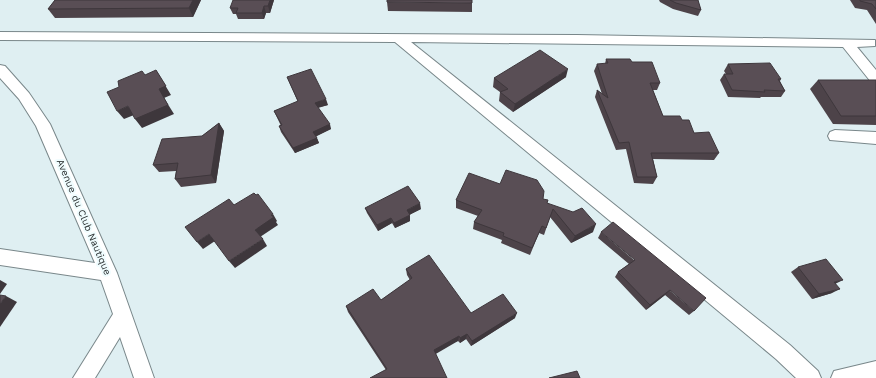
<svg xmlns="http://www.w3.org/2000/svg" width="876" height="378" viewBox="0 0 876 378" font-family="'Work Sans',sans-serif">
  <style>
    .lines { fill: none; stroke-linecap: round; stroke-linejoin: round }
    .minor-casing { stroke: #79878a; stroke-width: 2 }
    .minor { fill: #fff; fill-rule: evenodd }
    .wall { fill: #4d4349 }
    .shaded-wall { fill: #3e373c }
    .building { fill: #594e55; stroke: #3e373c }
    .labels { text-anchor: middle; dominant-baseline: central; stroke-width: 4; stroke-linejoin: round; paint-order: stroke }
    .street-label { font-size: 10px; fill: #272d2e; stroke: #effcfe }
  </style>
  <rect width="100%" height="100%" fill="#dfeff2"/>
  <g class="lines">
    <defs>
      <g id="minor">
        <path d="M0,32L577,35L875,40V46L857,47L876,70V84L871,82L843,47L411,42L790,345L818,371L821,378H796L776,359L395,42L0,40Z"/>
        <path d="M0,65L5,66L29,93L50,124L117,273L154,378H134L120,337L95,378H73L113,314L101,280L0,265V249L95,263L36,126L19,99L0,78Z"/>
        <path d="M835,130L876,132V144L830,140L828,136L830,132Z"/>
        <path d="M876,361V378H831L834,371Z"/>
      </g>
    </defs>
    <use href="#minor" class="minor-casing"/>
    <use href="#minor" class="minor"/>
  </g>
  <g class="wall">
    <path d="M55,0H201L193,17L55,18L48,9Z"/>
    <path d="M274,0L270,13H266L264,19H238L236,14H233L230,8Z"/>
    <path d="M659,0H698L701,10L698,16L673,9L660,2Z"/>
    <path d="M850,0H876V24L867,10L855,8Z"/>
    <path d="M387,2L472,3V12L388,11Z"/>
    <path d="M606,59L632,62L660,83L657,90H653L663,116L682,120L694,133L719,153L714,160L653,159L657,177L653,184L634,183L626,149L616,150L595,97L597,90L602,94L594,71L597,64H605Z"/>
    <path d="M728,64L781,79L780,81L785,91L781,97H761L760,98L728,97L720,80L724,74H726L724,71Z"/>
    <path d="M287,77L328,105L318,108L331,129L316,136L319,143L295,153L281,132L279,126H281L274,111L298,102Z"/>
    <path d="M566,77L513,112L499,101L500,92L493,87L494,78Z"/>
    <path d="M818,80H876V125L833,124L810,89Z"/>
    <path d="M219,123L224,131L216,183L181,187L175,179L176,171L159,172L153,165L202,136Z"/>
    <path d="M543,199L547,203L593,232L571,243L550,217L544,235L539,233L530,255L501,243L502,240L473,229L474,222L478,216L456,208V200Z"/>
    <path d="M365,208L421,209L409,215L410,221L395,228L392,223L378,231L367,213Z"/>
    <path d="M601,232L694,311L689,315L665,295L646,310L615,277L618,272L629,264L598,238Z"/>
    <path d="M798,267L836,284L832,293L812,299L791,272Z"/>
    <path d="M406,269L471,313L515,318L471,346L466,339L460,343L458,341L386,370L348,312L346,306L381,300L410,280L407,275Z"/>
  </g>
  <g class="shaded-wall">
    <path d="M193,0H201L193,17L189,8Z"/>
    <path d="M270,0H274L270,13L268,6Z"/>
    <path d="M264,6L266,13L264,19L262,13Z"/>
    <path d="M568,69L566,77L513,112L515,104Z"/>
    <path d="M156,70L171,95L164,98L174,114L142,128L135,119L159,89Z"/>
    <path d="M326,99L328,105L316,108L315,103Z"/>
    <path d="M128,106L134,115L124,119L117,111Z"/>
    <path d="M219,123L224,131L216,183L211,175Z"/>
    <path d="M330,124L331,129L315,137L313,132Z"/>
    <path d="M317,138L319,143L295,153L293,148Z"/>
    <path d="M420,203L421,209L407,216V210Z"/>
    <path d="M273,214L277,221L276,222L278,225L260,237L255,230Z"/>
    <path d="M410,215V221L395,228L394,223Z"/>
    <path d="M391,218L392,223L378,231L377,225Z"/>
    <path d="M596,224L593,232L571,243L575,236Z"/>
    <path d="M209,234L215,241L203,249L197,242Z"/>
    <path d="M263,239L267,246L235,268L229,261Z"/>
    <path d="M0,280L7,284L0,294Z"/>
    <path d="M843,280L835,284L834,282Z"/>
    <path d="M840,289L832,293L812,299L819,294Z"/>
    <path d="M670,290L665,295L646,310L650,305Z"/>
    <path d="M6,296L17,302L0,327V304Z"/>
    <path d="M517,313L515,318L471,346L472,341Z"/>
    <path d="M467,334L466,339L460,343V338Z"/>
    <path d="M459,336L458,341L434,355V350Z"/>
  </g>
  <g class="building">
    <path d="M55,0H193L189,8L48,9Z"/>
    <path d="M233,0H270L268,6H264L262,13H236L238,8H230Z"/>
    <path d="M387,0H472V3L387,2Z"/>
    <path d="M670,0H698L701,10L676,3Z"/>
    <path d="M860,0H876V9L872,4L860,1Z"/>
    <path d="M540,50L568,69L515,104L500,92L508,89L494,78Z"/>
    <path d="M606,59H630L632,62H652L660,83H650L663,116H680L682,120H689L694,133L709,132L719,153H651L657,177H637L629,142L619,143L597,90L608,98L597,64L608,63Z"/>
    <path d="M770,63L781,79H778L785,91L764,90L765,92L732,90L724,74H733L728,64Z"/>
    <path d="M311,69L326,99L315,103L330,124L313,132L317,138L293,148L279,126L282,125L274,111L298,101L287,77Z"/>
    <path d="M156,70L166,86L159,89L168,105L135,119L128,106L117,111L107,92L119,87L118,81L142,71L145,75Z"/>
    <path d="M818,80H876V116H841Z"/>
    <path d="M219,123L211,175L175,179L178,163L153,165L162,139L202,136Z"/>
    <path d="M506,170L537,180L544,191L543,199L548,200L547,203L573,212L582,208L596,224L575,236L553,209L546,228L542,226L532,248L503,236L504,233L474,222L482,210L456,200L469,173L500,184Z"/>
    <path d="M408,186L420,203L407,210L410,215L394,223L391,218L377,225L365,208Z"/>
    <path d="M254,193L256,195L258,194L273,214L271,215L274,217L255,230L263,239L229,261L209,234L197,242L185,227L229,199L234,205Z"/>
    <path d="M613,222L706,298L694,311L670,290L650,305L618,272L635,260L601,232Z"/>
    <path d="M429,255L471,313L503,294L517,313L472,341L467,334L460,338L459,336L434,350L447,378H370L387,369L346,306L373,289L381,300L412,278L406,269Z"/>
    <path d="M826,259L843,280L834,282L840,289L819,294L798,267Z"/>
    <path d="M0,295L6,296L0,304Z"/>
    <path d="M577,371L580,378H549Z"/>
  </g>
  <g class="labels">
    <g class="street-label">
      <text transform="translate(84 217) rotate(67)">Avenue du Club Nautique</text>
    </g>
  </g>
</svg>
